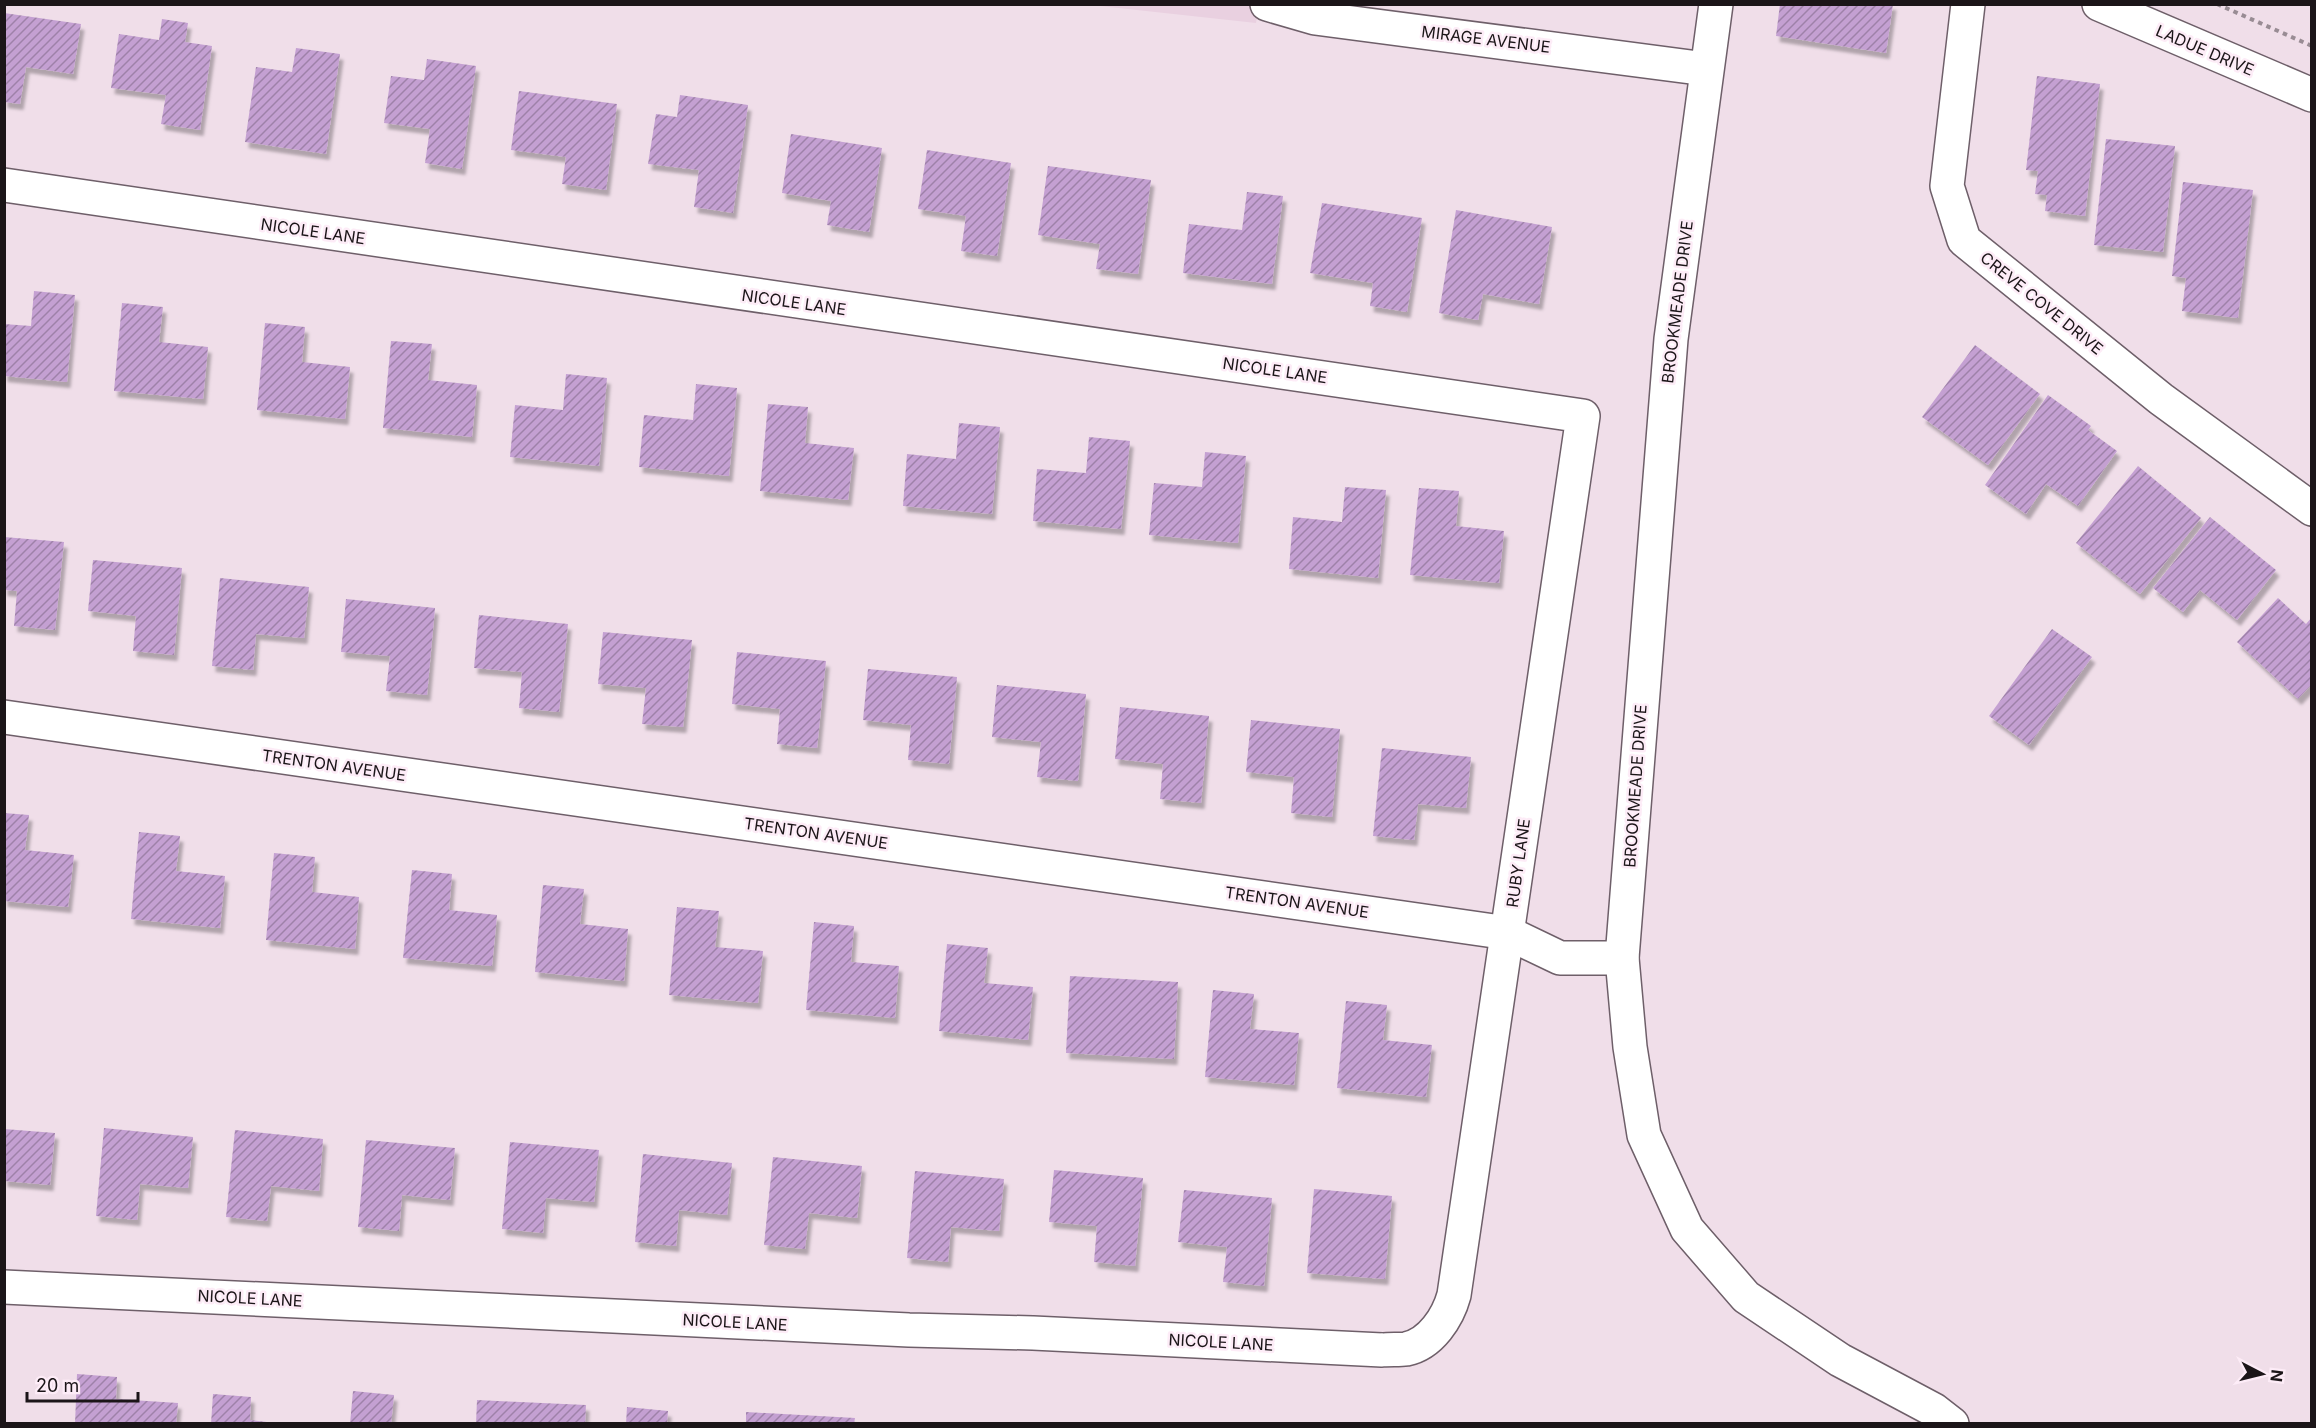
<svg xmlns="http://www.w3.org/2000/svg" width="2316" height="1428" viewBox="0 0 2316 1428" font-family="Inter,sans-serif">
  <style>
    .built { fill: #e9d0e0 }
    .building { fill: url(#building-hatch); filter: url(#shadow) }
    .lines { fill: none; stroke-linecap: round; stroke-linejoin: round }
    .street-casing { stroke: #6e5f69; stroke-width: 36 }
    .path { stroke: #998c94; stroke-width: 4; stroke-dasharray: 4.5 4.5; stroke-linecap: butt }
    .street { stroke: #fff; stroke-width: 33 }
    .labels { text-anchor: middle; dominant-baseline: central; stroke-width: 5; stroke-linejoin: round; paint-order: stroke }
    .street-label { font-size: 16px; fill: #1b1518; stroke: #fdecf7 }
  </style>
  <defs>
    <pattern id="building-hatch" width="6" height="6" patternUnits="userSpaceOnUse" patternTransform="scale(1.5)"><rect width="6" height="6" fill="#c4a0d2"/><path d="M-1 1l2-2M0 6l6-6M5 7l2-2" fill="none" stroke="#9e81a9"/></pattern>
    <filter id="shadow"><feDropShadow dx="3.5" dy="6" stdDeviation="1.5" flood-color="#0004"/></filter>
  </defs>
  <rect width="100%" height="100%" fill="#f0dee9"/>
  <path class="built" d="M1091,5H1259L1256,23Z"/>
  <g class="building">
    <path d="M1780,4H1893L1886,53L1776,36Z"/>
    <path d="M4,13L81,24L73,74L26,67L20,104L4,102Z"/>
    <path d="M162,19L188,23L185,42L212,46L200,130L161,124L166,95L111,88L119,34L159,40Z"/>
    <path d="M296,48L340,54L326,154L245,142L256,67L292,72Z"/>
    <path d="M427,59L476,66L462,169L425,163L430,129L384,123L391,76L424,80Z"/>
    <path d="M2037,76L2100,84L2085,216L2045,211L2047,195L2035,194L2038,171L2026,170Z"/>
    <path d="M519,91L617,104L606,190L562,184L566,157L511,150Z"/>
    <path d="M680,95L748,105L733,213L694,207L699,170L648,164L656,114L677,117Z"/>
    <path d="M791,134L882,148L869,232L827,225L831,201L782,193Z"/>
    <path d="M2106,139L2175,146L2163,252L2094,245Z"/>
    <path d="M927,150L1011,163L997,256L961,251L966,216L918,209Z"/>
    <path d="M1048,166L1151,180L1138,274L1096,269L1100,244L1038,235Z"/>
    <path d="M2183,182L2253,190L2238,318L2182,311L2186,278L2172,276Z"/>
    <path d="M1247,192L1283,196L1272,284L1183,273L1189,224L1242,230Z"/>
    <path d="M1322,203L1422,218L1407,312L1370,306L1373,283L1310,273Z"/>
    <path d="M1456,210L1552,227L1539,304L1483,294L1478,320L1439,313Z"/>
    <path d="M34,291L75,295L67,382L4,376V324L31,326Z"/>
    <path d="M122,303L163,307L159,342L208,347L203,399L114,391Z"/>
    <path d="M265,323L305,327L302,362L350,367L345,419L257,410Z"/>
    <path d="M391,341L432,344L428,380L477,385L472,437L383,428Z"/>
    <path d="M1975,345L2040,394L1988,465L1922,417Z"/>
    <path d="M566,374L607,378L599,466L510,457L515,405L563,410Z"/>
    <path d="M696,384L737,388L729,476L639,467L644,415L693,420Z"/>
    <path d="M2048,395L2091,426L2088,430L2117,451L2078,506L2046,484L2026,514L1985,485Z"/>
    <path d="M768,404L808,407L805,443L854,448L848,500L760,491Z"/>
    <path d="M959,423L1000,427L992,514L903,506L907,454L956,459Z"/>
    <path d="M1089,437L1130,441L1121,529L1033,521L1037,469L1086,473Z"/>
    <path d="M1205,452L1246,456L1238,543L1149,535L1154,483L1202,487Z"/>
    <path d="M2138,466L2201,518L2140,594L2076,543Z"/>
    <path d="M1345,487L1386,490L1378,578L1289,569L1293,517L1342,522Z"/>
    <path d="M1419,488L1459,491L1456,526L1504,531L1499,583L1410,575Z"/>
    <path d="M2210,517L2276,570L2237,620L2200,590L2183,612L2153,588Z"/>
    <path d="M4,537L64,542L55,630L14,626L17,591L4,590Z"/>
    <path d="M93,560L182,568L174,655L133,651L136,616L88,611Z"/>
    <path d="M220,578L309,587L304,638L256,634L253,670L212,666Z"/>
    <path d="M2278,598L2306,624L2312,617V684L2298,699L2237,642Z"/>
    <path d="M346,599L435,608L427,695L386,691L390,656L341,652Z"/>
    <path d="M479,615L568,624L559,712L519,708L522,672L474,668Z"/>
    <path d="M2052,629L2092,657L2029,745L1989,716Z"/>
    <path d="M603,632L692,640L683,727L642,724L646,688L598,684Z"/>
    <path d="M737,652L826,661L817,748L777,744L780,709L732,704Z"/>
    <path d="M868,669L957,677L949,764L908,760L911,725L863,720Z"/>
    <path d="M997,685L1086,694L1078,781L1037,777L1041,742L992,737Z"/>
    <path d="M1120,707L1209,716L1201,803L1160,799L1163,764L1115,759Z"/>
    <path d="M1251,720L1340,729L1332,817L1291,813L1294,777L1246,772Z"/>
    <path d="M1382,748L1471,757L1466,808L1418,804L1414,840L1373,836Z"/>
    <path d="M4,813L29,815L25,850L74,855L68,907L4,901Z"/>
    <path d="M139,832L180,836L176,871L225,876L220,928L131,919Z"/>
    <path d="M274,853L315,857L312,892L359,897L355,949L266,940Z"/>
    <path d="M412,870L452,874L449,910L497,915L492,966L403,958Z"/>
    <path d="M543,885L584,889L580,924L628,929L624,981L535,972Z"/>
    <path d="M677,907L719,911L715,947L763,951L758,1003L669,995Z"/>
    <path d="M814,922L854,926L851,962L899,966L895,1018L806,1010Z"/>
    <path d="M947,944L988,948L984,983L1033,987L1028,1040L939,1031Z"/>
    <path d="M1070,976L1178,982L1174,1059L1066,1053Z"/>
    <path d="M1213,990L1254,994L1250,1029L1299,1033L1294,1085L1205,1077Z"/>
    <path d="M1346,1001L1387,1005L1383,1040L1432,1045L1426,1097L1337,1088Z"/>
    <path d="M104,1128L193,1137L188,1188L140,1184L137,1220L96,1216Z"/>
    <path d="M4,1129L55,1133L50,1185L4,1181Z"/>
    <path d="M235,1130L323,1139L319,1191L271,1186L267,1221L226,1217Z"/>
    <path d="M366,1140L455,1148L450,1200L402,1195L399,1231L358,1227Z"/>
    <path d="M510,1142L599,1150L594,1202L546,1198L543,1233L502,1229Z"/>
    <path d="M643,1154L732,1163L727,1215L679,1210L676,1246L635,1242Z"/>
    <path d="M773,1157L862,1166L857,1218L809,1213L805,1249L764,1245Z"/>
    <path d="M1054,1170L1143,1178L1135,1266L1094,1262L1097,1226L1049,1222Z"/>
    <path d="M915,1171L1004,1179L999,1231L951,1227L948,1262L907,1258Z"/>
    <path d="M1314,1189L1392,1196L1385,1279L1307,1273Z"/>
    <path d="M1184,1190L1272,1198L1264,1286L1223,1282L1227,1247L1178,1242Z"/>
    <path d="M77,1374L117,1377L116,1399L178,1403L176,1424H75Z"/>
    <path d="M353,1391L394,1395L391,1424H350Z"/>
    <path d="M213,1394L251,1397L250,1420L267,1422V1424H211Z"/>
    <path d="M477,1400L586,1405L585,1424H476Z"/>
    <path d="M627,1407L668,1411L667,1424H626Z"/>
    <path d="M746,1412L855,1418L854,1424H746Z"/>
  </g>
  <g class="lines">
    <defs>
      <g id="street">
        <path d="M1267,4L1315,18L1706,69"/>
        <path d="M1716,4L1671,339L1622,958L1630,1047L1644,1135L1687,1229L1746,1297L1840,1360L1934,1410L1952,1424"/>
        <path d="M1968,4L1947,186L1964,240L2161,399L2312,509"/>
        <path d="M2099,4L2312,95"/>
        <path d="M4,185L1583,416L1454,1295C1448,1317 1431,1344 1406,1349C1399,1350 1390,1349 1382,1350L1033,1333L909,1330L4,1287"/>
        <path d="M4,717L1508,933L1560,958H1622"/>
      </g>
    </defs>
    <use href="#street" class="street-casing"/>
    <path class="path" d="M2217,4L2312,46"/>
    <use href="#street" class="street"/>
  </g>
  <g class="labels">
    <g class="street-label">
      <text transform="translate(1486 39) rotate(7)">MIRAGE AVENUE</text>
      <text transform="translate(2205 50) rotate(23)">LADUE DRIVE</text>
      <text transform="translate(313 231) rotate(8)">NICOLE LANE</text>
      <text transform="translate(794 302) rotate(8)">NICOLE LANE</text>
      <text transform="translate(1677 302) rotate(-83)">BROOKMEADE DRIVE</text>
      <text transform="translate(2042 303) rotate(39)">CREVE COVE DRIVE</text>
      <text transform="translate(1275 370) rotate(8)">NICOLE LANE</text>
      <text transform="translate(334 765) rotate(8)">TRENTON AVENUE</text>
      <text transform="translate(1635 786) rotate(-86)">BROOKMEADE DRIVE</text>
      <text transform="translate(816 833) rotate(8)">TRENTON AVENUE</text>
      <text transform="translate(1518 863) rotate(-82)">RUBY LANE</text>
      <text transform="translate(1297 902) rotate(8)">TRENTON AVENUE</text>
      <text transform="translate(250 1298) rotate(3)">NICOLE LANE</text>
      <text transform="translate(735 1322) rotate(3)">NICOLE LANE</text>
      <text transform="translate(1221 1342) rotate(3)">NICOLE LANE</text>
    </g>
  </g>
  <rect width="2316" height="1428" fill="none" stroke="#1b1518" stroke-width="12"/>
  <g transform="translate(2262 1374) rotate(97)" stroke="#fdecf7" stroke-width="4.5" paint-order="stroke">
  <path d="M0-4.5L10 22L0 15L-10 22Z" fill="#1b1518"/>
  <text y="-9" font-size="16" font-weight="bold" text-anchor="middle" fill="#1b1518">N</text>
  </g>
  <path d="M27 1392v9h111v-9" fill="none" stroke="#1b1518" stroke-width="3"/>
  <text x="36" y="1392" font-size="18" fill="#1b1518" stroke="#fdecf7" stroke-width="4.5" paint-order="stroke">20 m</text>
</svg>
